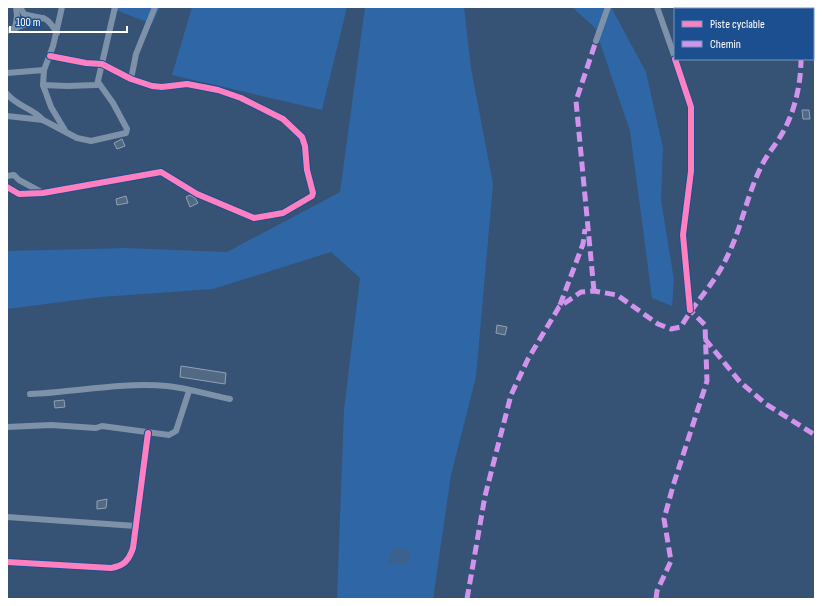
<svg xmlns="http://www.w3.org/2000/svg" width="822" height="606" viewBox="0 0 822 606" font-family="'Sofia Sans Condensed',sans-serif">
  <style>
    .green { fill: #2f66a5 }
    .water { fill: #3b618d }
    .building { fill: #526984; stroke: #92a2b6 }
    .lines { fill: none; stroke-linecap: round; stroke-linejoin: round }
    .minor { stroke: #7d92a8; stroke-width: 6 }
    .quiet { stroke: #d193ec; stroke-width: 5; stroke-dasharray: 10 5; stroke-linecap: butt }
    .cycleway-casing { stroke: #1b4f8f; stroke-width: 8 }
    .cycleway { stroke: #ff80c0; stroke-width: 6 }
  </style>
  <rect width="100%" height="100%" fill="#365274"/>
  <g class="green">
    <path d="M108,7H160L152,24Z"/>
    <path d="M192,7H347L322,110L172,75Z"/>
    <path d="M365,7H464L471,68L493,184L476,377L451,475L433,599H337L344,409L360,278L331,252L213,289L101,297L7,309V251L126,248L227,252L340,192Z"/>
    <path d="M572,7H611L646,72L663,148L661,200L674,280L672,306L652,298L630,131L595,28Z"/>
  </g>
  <path class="water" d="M393,547L411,551L408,565L388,563Z"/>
  <g class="building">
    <path d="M802,110H809L810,119H803Z"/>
    <path d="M122,139L125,146L117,149L114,143Z"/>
    <path d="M190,195L195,198L198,203L190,207L186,197Z"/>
    <path d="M126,196L128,203L117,205L116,199Z"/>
    <path d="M497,325L507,327L505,335L496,333Z"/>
    <path d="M181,366L226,373L225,384L180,377Z"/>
    <path d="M64,400L65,407L55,408L54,401Z"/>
    <path d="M107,499L106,508L97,509V501Z"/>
  </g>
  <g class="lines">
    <g class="minor">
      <path d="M20,7L24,14C44,20 45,13 57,33"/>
      <path d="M62,7L53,46L44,70L43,85L51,107L66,132"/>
      <path d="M657,7L675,58"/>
      <path d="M15,29L17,16L16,7"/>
      <path d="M7,31L43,18"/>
      <path d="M596,41L608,7"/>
      <path d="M675,59L691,107V171L683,235L690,310"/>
      <path d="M7,73L44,70"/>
      <path d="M131,79L136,54L155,7"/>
      <path d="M43,85L67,86L97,85L115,7"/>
      <path d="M7,94C18,107 33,108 43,120"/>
      <path d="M7,116L43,120L77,138L91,141L126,133L127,129L113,103L98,82"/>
      <path d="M7,176L14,175L19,180L43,193"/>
      <path d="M7,187L19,194L43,193L161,172L197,194L254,218L283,213L312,196L313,193L307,170L305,146L302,137L283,119L241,98L218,90L187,84L162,87L152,86L131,79L102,64L86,63L50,56"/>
      <path d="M30,394C76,392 121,382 167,386C188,388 209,395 230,399"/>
      <path d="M7,427L51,425L96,428L102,426L169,435L176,431L189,391"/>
      <path d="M7,517L136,526"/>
      <path d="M7,562L111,568C124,566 129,560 133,548L148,433"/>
    </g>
    <g class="quiet">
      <path d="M813,32L815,28"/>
      <path d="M594,291L576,101L596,41"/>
      <path d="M560,305L583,244L585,229"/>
      <path d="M705,339L740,382L766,404L815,435"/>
      <path d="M467,599L485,496L511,395L528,359L559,307L581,292L594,291L617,295L658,324L671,329L681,327C694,303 715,283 726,259C742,228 747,193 763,163C769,152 777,143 783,132C795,111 801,83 801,59"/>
      <path d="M656,599L657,591L671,561L664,519L673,486L707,381L705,325L690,310"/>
    </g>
    <defs>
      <g id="cycleway">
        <path d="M675,59L691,107V171L683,235L690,310"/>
        <path d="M7,187L19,194L43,193L161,172L197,194L254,218L283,213L312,196L313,193L307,170L305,146L302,137L283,119L241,98L218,90L187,84L162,87L152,86L131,79L102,64L86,63L50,56"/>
        <path d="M7,562L111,568C124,566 129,560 133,548L148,433"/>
      </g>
    </defs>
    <use href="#cycleway" class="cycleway-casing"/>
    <use href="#cycleway" class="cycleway"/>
  </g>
  <rect width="822" height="606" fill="none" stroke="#ffffff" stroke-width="16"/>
  <rect x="674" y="8" width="140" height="52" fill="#1b4f8f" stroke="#7695bc"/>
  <rect x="682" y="21" width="20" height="6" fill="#ff80c0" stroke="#7695bc"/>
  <text x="710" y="28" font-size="12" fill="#ffffff">Piste cyclable</text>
  <rect x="682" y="41" width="20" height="6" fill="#d193ec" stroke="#7695bc"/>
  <text x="710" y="48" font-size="12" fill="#ffffff">Chemin</text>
  <path d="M10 26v6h117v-6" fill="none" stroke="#ffffff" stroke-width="2"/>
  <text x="16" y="26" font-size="12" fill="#ffffff" stroke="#1b4f8f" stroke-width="3" paint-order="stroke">100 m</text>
</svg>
